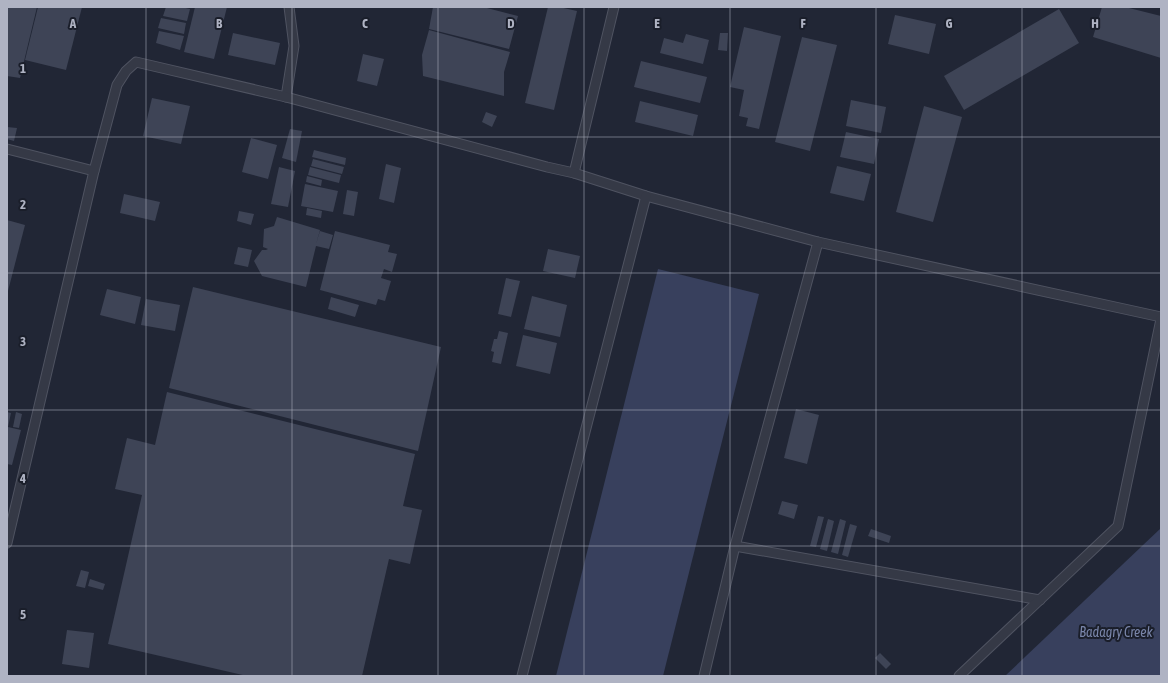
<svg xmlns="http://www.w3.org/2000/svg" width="1168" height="683" viewBox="0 0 1168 683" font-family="'Asap Condensed',sans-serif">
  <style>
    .water { fill: #38405d }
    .building { fill: #3e4456 }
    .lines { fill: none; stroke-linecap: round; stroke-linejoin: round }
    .lane-casing { stroke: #4f5361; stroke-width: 11 }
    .lane { stroke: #353946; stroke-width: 9 }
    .grid { fill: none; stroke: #afb3c3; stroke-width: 1; stroke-opacity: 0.55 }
    .labels { text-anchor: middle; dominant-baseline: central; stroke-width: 4; stroke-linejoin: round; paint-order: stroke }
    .water-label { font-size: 14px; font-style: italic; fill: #7985a9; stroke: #1a1e2a }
    .grid-label { font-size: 13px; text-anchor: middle; font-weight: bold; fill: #afb3c3; stroke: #1a1e2a; stroke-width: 4; stroke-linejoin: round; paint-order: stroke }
  </style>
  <rect width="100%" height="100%" fill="#212635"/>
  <g class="water">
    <path d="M658,269L759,294L663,676H556Z"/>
    <path d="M1161,528V676H1005Z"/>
  </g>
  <g class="building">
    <path d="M7,7H37L20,78L7,76Z"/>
    <path d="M38,7H82L66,70L25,60Z"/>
    <path d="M166,7H181L190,9L187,21L163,16Z"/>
    <path d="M195,7H227L214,59L184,52Z"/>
    <path d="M433,7H483L518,16L509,49L429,29Z"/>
    <path d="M548,7H559L577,11L554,110L525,103Z"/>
    <path d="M1102,7H1125L1161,16V58L1093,37Z"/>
    <path d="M1059,9L1079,43L964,110L944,76Z"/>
    <path d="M895,15L936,24L929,54L888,44Z"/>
    <path d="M161,18L186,23L184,34L158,28Z"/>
    <path d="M744,27L781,36L759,129L746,126L748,118L739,116L744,90L730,87Z"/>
    <path d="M429,30L510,52L504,72V96L423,76L422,55Z"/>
    <path d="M159,31L184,36L180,50L156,43Z"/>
    <path d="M233,33L280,43L275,65L228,55Z"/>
    <path d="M720,33H728L727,51L718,50Z"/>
    <path d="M686,34L709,40L703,64L660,53L664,38L683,43Z"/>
    <path d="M802,37L837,45L810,151L775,142Z"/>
    <path d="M363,54L384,59L377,86L357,81Z"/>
    <path d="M641,61L707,77L700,103L634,87Z"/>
    <path d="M152,98L190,106L181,144L143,136Z"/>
    <path d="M851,100L886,107L881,133L846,126Z"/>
    <path d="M640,101L698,115L693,136L635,122Z"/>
    <path d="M924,106L962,117L933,222L896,212Z"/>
    <path d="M486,112L497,116L492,127L482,122Z"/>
    <path d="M7,127L17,128L14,141L7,139Z"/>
    <path d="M290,129L302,131L296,162L282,158Z"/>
    <path d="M846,132L879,139L874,164L840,157Z"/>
    <path d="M251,138L277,145L268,179L242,172Z"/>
    <path d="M314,150L346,158L345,165L312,157Z"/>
    <path d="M313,159L344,167L342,174L311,166Z"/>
    <path d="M386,164L401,168L394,203L379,199Z"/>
    <path d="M837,166L871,174L864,201L830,193Z"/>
    <path d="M279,167L295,171L288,207L271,204Z"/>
    <path d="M310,167L341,175L339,183L308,175Z"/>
    <path d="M307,176L322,180L321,186L306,182Z"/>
    <path d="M305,184L338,191L333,212L301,206Z"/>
    <path d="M347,190L358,192L354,216L343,214Z"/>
    <path d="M124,194L160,202L155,221L120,213Z"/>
    <path d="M307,208L322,211L321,218L306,215Z"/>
    <path d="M239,211L254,214L251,225L237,221Z"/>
    <path d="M277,217L320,230L316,244L320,231L333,235L329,249L316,246L306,287L262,276L254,261L262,250H266L268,249L263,247L264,229L274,226Z"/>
    <path d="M7,220L25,225L8,291H7Z"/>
    <path d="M335,231L390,245L388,252L397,254L392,272L384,269L381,278L391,281L385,301L378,299L376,305L320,290Z"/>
    <path d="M238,247L252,250L248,267L234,264Z"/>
    <path d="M548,249L580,256L575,278L543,271Z"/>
    <path d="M506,278L520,281L511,317L498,314Z"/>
    <path d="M193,287L441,347L418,451L169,388Z"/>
    <path d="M107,289L141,297L135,324L100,315Z"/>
    <path d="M532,296L567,305L560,337L524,329Z"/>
    <path d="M331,297L359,305L355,317L328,309Z"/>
    <path d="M146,299L180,305L175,331L141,325Z"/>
    <path d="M499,331L508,333L501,364L492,362L494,352L491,351L494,339H497Z"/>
    <path d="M523,335L557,343L550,374L516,366Z"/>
    <path d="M167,392L415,454L403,506L422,510L410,564L389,559L362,676H247L108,644L142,495L115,489L127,438L155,445Z"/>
    <path d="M796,409L819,415L807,464L784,458Z"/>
    <path d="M7,412L11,413L8,427L21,430L12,465L7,464Z"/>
    <path d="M16,412L22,414L19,428L13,427Z"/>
    <path d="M782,501L798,505L794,519L778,514Z"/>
    <path d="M818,516L824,517L816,547L810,546Z"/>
    <path d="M828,519L834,521L827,551L820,549Z"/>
    <path d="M840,519L846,521L838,554L831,552Z"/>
    <path d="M850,524L857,526L848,557L842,555Z"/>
    <path d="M871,529L891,536L889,543L868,536Z"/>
    <path d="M81,570L89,572L85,588L76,586Z"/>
    <path d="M90,579L105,584L103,590L88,586Z"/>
    <path d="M67,630L94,633L89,668L62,664Z"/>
    <path d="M880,653L891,664L886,669L875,658Z"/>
  </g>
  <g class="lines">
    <defs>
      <g id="lane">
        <path d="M286,97L294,46L289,7"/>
        <path d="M7,149L94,171"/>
        <path d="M574,173L614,7"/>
        <path d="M7,543L94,171L117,85L126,71L136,62L286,97L547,167L574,173L646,196L818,242L1161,317"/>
        <path d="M735,546L1040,600"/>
        <path d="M522,676L646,196"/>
        <path d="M704,676L735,546L818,242"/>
        <path d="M959,676L1118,526L1161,319"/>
      </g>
    </defs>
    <use href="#lane" class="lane-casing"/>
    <use href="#lane" class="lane"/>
  </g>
  <path class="grid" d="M146,7V676M292,7V676M438,7V676M584,7V676M730,7V676M876,7V676M1022,7V676M7,137H1161M7,273H1161M7,410H1161M7,546H1161"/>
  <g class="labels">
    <g class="water-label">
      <text x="1116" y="632">Badagry Creek</text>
    </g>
  </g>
  <g class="grid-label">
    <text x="73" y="28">A</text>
    <text x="219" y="28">B</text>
    <text x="365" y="28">C</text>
    <text x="511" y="28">D</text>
    <text x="657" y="28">E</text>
    <text x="803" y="28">F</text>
    <text x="949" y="28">G</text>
    <text x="1095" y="28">H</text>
    <text x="23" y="73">1</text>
    <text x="23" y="209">2</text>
    <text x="23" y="346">3</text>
    <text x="23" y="483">4</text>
    <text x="23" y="619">5</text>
  </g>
  <rect width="1168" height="683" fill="none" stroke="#afb3c3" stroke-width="16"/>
</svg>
